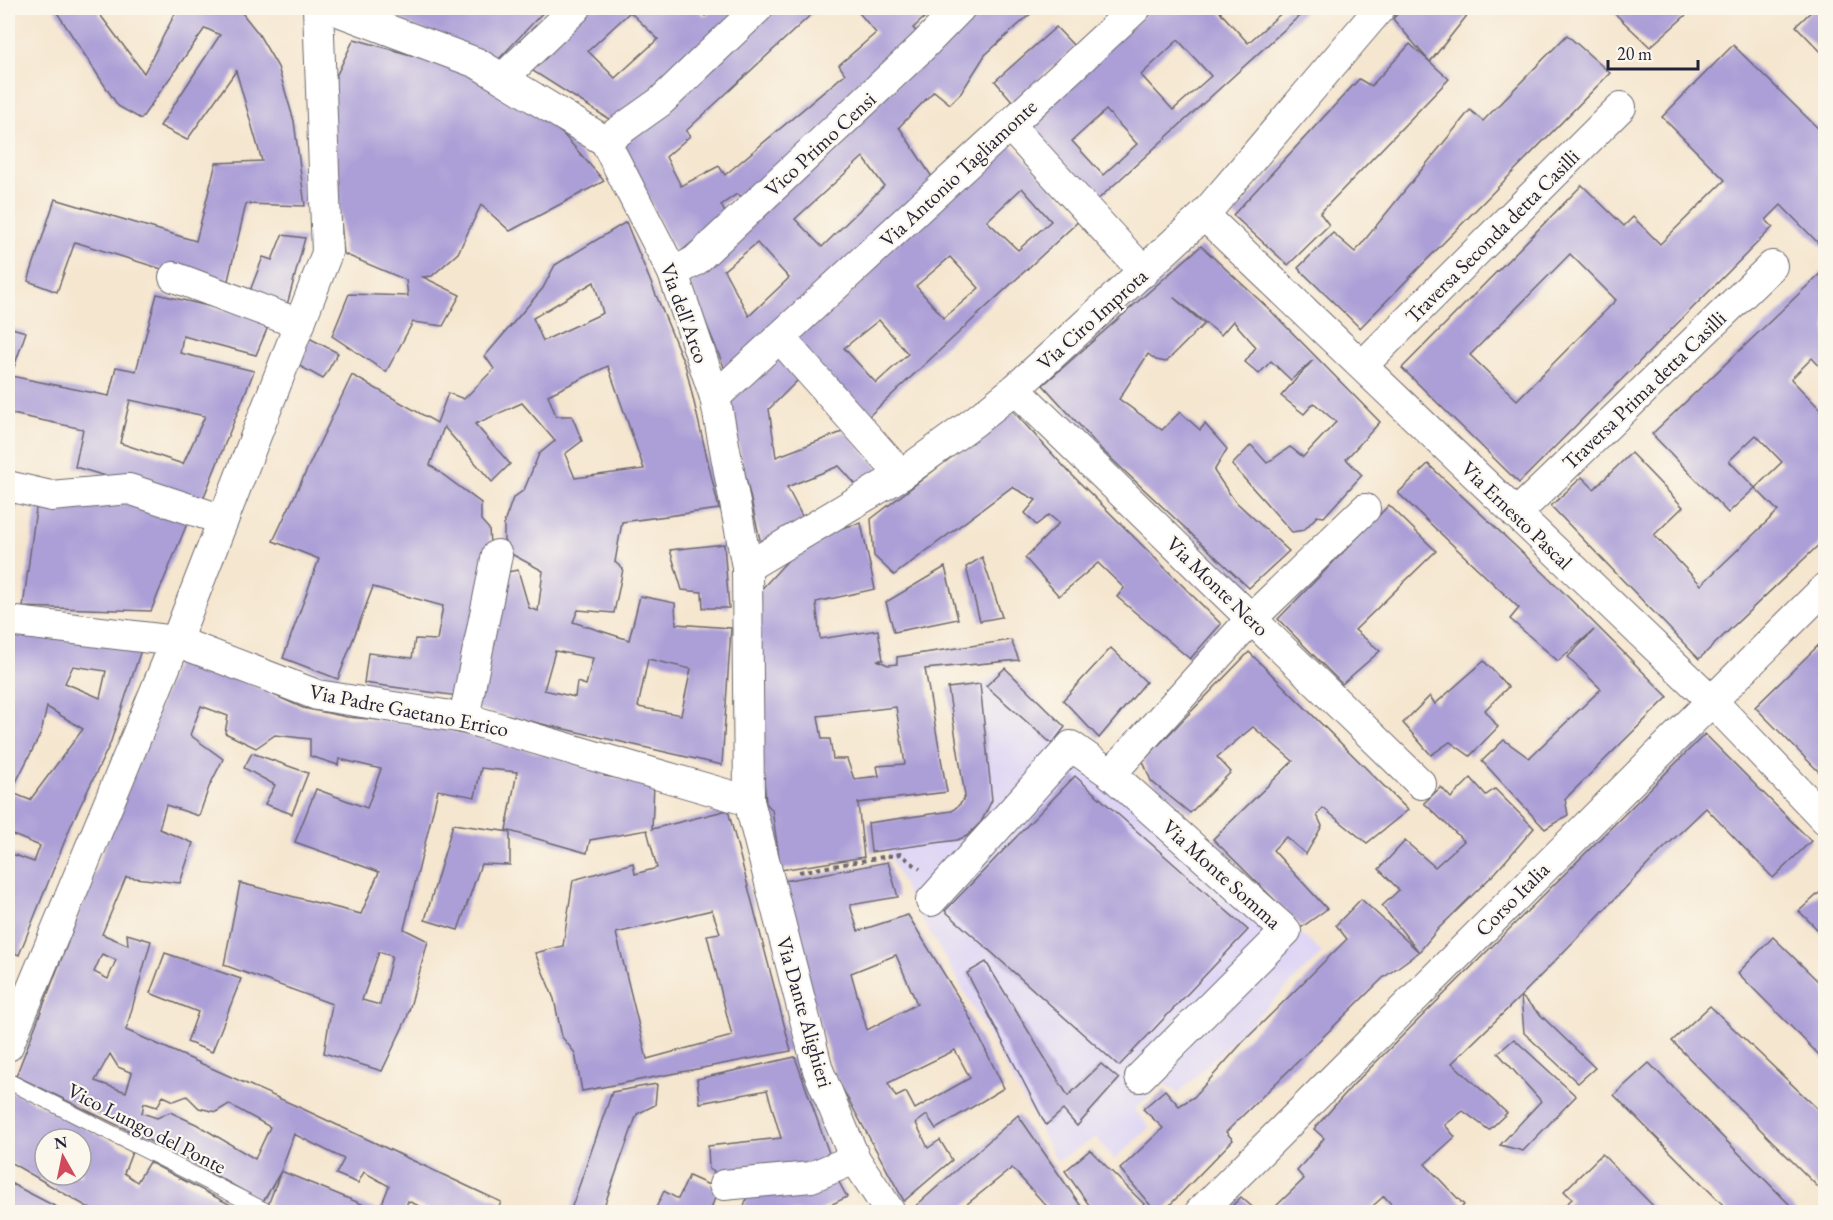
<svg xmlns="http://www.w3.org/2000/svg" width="1833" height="1220" viewBox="0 0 1833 1220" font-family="'EB Garamond',serif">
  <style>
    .built { fill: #ded5f5 }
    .building { fill: #ac9fd7; fill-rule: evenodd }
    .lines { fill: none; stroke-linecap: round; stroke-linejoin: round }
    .lane-casing { stroke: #6c676f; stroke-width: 17 }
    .street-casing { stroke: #6c676f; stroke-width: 32 }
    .path { stroke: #6c676f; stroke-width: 4; stroke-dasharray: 4.5 4.5; stroke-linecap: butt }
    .lane { stroke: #fff; stroke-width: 15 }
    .street { stroke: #fff; stroke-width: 30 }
    .labels { text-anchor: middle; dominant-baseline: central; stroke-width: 4.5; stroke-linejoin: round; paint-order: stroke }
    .street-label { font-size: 21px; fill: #22223b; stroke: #fbf7ec }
  </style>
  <rect width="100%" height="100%" fill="#fbf7ec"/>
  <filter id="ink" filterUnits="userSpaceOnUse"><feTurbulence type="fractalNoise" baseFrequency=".0167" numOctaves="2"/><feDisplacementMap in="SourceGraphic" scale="12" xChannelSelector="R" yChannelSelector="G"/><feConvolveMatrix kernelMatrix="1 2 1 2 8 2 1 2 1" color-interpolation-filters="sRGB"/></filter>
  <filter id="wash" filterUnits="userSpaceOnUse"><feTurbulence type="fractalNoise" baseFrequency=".008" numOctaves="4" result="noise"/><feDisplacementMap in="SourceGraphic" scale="24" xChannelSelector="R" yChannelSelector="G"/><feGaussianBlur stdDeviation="1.35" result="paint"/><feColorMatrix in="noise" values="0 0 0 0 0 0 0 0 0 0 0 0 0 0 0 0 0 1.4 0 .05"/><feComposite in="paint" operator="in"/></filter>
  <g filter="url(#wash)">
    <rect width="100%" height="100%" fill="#f5e6cf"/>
    <path class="built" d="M1005,668L1065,727L1198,838L1322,953L1178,1094L1164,1083L1134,1109L1150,1127L1114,1160L1096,1137L1057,1161L958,980L908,896L887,850L871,852L868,823L952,811L961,803L965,796L948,688L980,684Z"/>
    <g id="blocks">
      <g class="building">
        <path d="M54,8H102L98,12L144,73L178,8H238L258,33L278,67L294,121L305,206L246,204L226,289L75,242L57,292L28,281L55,199L196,241L216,163L262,161L236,71L187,140L160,126L220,35L205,28L141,119L118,106Z"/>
        <path d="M376,8H547L497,61L375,10Z"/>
        <path d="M588,8H696L705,16L713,8H741L660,89L612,121L525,66ZM630,12L658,39L615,78L588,51Z"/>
        <path d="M775,8H818L686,131L690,136L666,157L681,186L719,166L725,175L845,74L839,65L876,33L855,8H935L913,28L920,36L748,200L737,194L721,205L726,214L677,255L621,142L666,106Z"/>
        <path d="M979,8H1037L985,55L961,93L950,104L934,91L899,127L934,180L726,372L688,279ZM863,157L884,186L822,247L795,219ZM757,243L789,278L749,316L724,270Z"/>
        <path d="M1152,8H1225L1220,12L1248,43L1286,9L1284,8H1308L1093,204L1023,125ZM1178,40L1211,76L1173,110L1141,75ZM1106,110L1137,144L1103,175L1072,141Z"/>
        <path d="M1402,8H1473L1430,62L1449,79L1320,213L1329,225L1288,265L1233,215L1359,79L1371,86L1410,44L1430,62L1393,19Z"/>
        <path d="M1609,8H1694L1650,47Z"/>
        <path d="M1815,8H1826V57L1796,26Z"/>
        <path d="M1056,27L1075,47L1013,102L995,81Z"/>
        <path d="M1567,35L1610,73L1360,328L1298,268L1333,233L1355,252L1470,110L1483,121Z"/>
        <path d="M354,39L457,68L508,91L564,135L604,181L510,231L481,205L458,253L432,276L423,277L460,295L443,326L413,322L386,372L332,336L349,294L408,296L406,280L344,254L329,91Z"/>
        <path d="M1733,45L1826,136V161L1821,165L1826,169V251L1781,205L1766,220L1773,227L1519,483L1402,368L1582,185L1624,226L1633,217L1660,244L1725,180L1662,117ZM1570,254L1616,300L1517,400L1470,355Z"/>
        <path d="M1006,140L1082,218L867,418L794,339ZM1022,188L1051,221L1018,250L987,221ZM950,257L979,288L944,318L916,286ZM879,320L908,354L876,383L844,348Z"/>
        <path d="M626,222L686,368L719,509L622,522L615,562L623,569L614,613L578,610L573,622L629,640L640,596L675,603L676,624L731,628L722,765L473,708L502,573L518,570L529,608L538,611L543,571L504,550V523L513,498L524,490L539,454L555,441L522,403L475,424L510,464L492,482L444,427L430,465L481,503V520L489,529L490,544L458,696L364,683L368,653L412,658L415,639L437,640L443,606L373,587L338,679L283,658L319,559L273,541L352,375L437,423L448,393L464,399L494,369L485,356L543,288L555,265ZM594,282L603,313L543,341L533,318ZM608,366L644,469L575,478L565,454L582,441L572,416H556L548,395ZM555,651L593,658L586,685L577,682L575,697L544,690ZM648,659L691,669L681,715L638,707Z"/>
        <path d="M282,235L305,238L286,309L248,296L263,257L272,260Z"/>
        <path d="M1201,246L1269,309L1380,422L1346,459L1362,475L1324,517L1317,516L1304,530L1292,532L1232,465L1251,445L1267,463L1290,447L1303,457L1336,422L1314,403L1304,414L1281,396L1313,360L1291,380L1271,361L1259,374L1245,362L1256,347L1233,321L1221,335L1173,297L1204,324L1166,362L1156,360L1148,354L1119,399L1162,430L1180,412L1200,430L1205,424L1227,449L1214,471L1234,500L1289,551L1249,588L1101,449L1043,385Z"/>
        <path d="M1826,268V373L1812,358L1791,379L1820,409L1826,403V538L1699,659L1551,506L1582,477L1594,489L1631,453L1683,507L1654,535L1701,585L1778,511L1755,488L1782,462L1756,435L1729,461L1755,488L1728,513L1652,434Z"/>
        <path d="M157,294L259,318L267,329L256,355L183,336L180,353L254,371L201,504L75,467L83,429L12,414L8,429V327L26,332L11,376L109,396L116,367L136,371ZM130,400L205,416L183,464L120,443Z"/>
        <path d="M309,338L338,353L323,379L296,364Z"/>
        <path d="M775,352L798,380L769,409L776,457L845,431L883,473L859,488L839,466L787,487L804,520L761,544L728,399Z"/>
        <path d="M1012,410L1067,470L1221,624L1190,659L1117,597L1124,588L1098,563L1059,596L1025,558L1059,523L1049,515L1036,525L1025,513L1036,500L1012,487L894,575L874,556L871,519Z"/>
        <path d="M1428,464L1547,576L1668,697L1565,799L1568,815L1545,829L1482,761L1504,740L1529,758L1601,689L1568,657L1594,630L1558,661L1510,619L1519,608L1398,493Z"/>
        <path d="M118,496L189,519L151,611L23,607L37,501Z"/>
        <path d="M13,503L9,532L8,531V504Z"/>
        <path d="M1389,505L1436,551L1355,630L1380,651L1342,684L1278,619Z"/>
        <path d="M861,523L875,589L816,602L820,639L878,630L883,660H877L888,665L897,664V657L1011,640L1019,660L925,669L947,792L858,803L864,857L781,870L772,810L766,803L755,679L756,595L801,546L822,533ZM896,707L905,764L877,766L879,776L854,779L847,759H833L830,739H822L818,716Z"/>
        <path d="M724,544L729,608H703L702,592L682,590L670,550Z"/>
        <path d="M982,557L1002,617L980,621L966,567Z"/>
        <path d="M945,567L958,619L894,632L886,602Z"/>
        <path d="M8,631L143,644L110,744L72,823L19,955L8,950V858L9,853L34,862L40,846L8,833V791L30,800L83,729L47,707L41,733L12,790L8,788ZM73,666L106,671L100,698L65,683Z"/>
        <path d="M1826,638V779L1755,707Z"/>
        <path d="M1111,648L1146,682L1099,738L1063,700Z"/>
        <path d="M1249,652L1408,810L1367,843L1323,808L1317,815L1322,826L1306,854L1286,837L1273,850L1327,909L1302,927L1213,839L1293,761L1253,727L1217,757L1231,772L1190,813L1151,781L1143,761Z"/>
        <path d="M180,653L303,708L347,717L424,724L605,770L604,776L654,784L652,829L728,810L791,1051L582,1091L575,1053L562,1037L554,999L535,953L563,946L573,880L633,863L635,874L657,868L647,830L590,840L587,853L506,830L517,772L481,768L475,797L438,790L404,929L428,941L407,1018L382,1071L324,1053L332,1004L224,965L240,883L361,914L379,872L295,842L316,789L367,808L381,769L339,759L338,765L310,756V739L275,735L256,748L225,733L228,716L201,706L190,735L223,759L209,787L199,816L166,805L159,829L193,843L180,883L126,877L102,934L128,945L127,934L151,941L126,1030L303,1109L501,1202L497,1212H433L408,1201L404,1212H284L268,1205L281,1171L379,1211L389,1186L364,1172L358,1183L336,1174L344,1159L294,1134L281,1171L263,1202L185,1158L16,1076ZM712,910L720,933L707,935L732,1036L647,1059L616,933ZM379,952L392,956L380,1005L362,1000ZM102,954L116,960L108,979L94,972ZM110,1054L118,1067L132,1073L126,1092L95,1081ZM163,1096L174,1101L187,1096L199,1108L216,1112L229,1104L270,1127L255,1159L196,1124L170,1112L157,1118L142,1113L144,1103L157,1107Z"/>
        <path d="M1484,661L1508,687L1485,710L1498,727L1470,756L1450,742L1431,755L1403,723L1430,696L1435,704Z"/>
        <path d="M1005,668L1065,727L1052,744L986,686Z"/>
        <path d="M980,684L992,800L981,822L967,836L957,840L871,852L868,823L952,811L961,803L965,796L948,688Z"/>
        <path d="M1705,734L1811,841L1773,878L1706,808L1660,852L1521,996L1595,1068L1578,1083L1524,1033L1521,996L1452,1063L1507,1113L1489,1130L1463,1111L1445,1125L1455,1137L1425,1164L1464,1205L1457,1212H1398L1384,1196L1366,1212H1270L1304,1179L1297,1171L1324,1138L1314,1129L1353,1085Z"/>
        <path d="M252,753L308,773L292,814L265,804L275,785L244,768Z"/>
        <path d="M1075,776L1248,930L1119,1066L945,911Z"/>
        <path d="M1471,778L1486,795L1495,789L1534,828L1496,872L1438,929L1419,952L1383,978L1226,1132L1233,1140L1163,1212H1156L1120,1169L1163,1128L1143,1109L1165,1090L1179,1106L1194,1097L1243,1042L1347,939L1336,925L1361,899L1419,952L1382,906L1399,890L1379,869L1405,841L1435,867L1464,841L1424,803L1441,787L1451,798Z"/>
        <path d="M453,824L510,832V865L481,864L458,930L425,920Z"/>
        <path d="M888,862L898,897L850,905L858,931L908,915L965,1008L1004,1088L936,1129L927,1115L916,1123L928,1148L940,1140L952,1160L904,1201L835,1075L778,882ZM896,955L917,1004L867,1030L851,973ZM955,1050L970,1078L915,1109L906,1092L896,1097L888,1083Z"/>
        <path d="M1826,887V938L1799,911Z"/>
        <path d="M1773,937L1826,989V1062L1738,973Z"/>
        <path d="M8,953L14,956L8,971Z"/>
        <path d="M165,953L241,979L212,1052L187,1042L198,1012L150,993Z"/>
        <path d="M986,962L1068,1096L1101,1064L1119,1079L1077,1126L1063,1110L1046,1125L967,973Z"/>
        <path d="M1710,1006L1826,1117V1195L1672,1041Z"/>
        <path d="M1514,1039L1576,1096L1523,1151L1500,1145L1541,1101L1498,1053Z"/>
        <path d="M795,1057L830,1156L818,1167L720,1176L709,1169L708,1146L781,1138L767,1090L700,1103L697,1079Z"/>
        <path d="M1649,1063L1797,1212H1730L1614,1095Z"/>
        <path d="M657,1084L655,1105L637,1114L602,1212H570L612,1092Z"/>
        <path d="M8,1089L132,1152L124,1173L137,1182L149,1162L244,1212H96L8,1161ZM45,1139H81V1175H45Z"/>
        <path d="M1018,1115L1085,1212H1052L1012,1168L957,1212H909Z"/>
        <path d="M1090,1150L1144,1204L1137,1212H1094L1065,1171Z"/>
        <path d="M1602,1154L1659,1212H1558L1572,1199L1564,1191Z"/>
        <path d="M835,1175L847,1197L816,1212H742L748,1194Z"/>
        <path d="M689,1176L718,1189L710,1212H654L664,1191L678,1199Z"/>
        <path d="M8,1182L66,1212H8Z"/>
        <path d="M1241,1197L1258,1212H1226Z"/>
      </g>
    </g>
  </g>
  <g filter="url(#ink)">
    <use href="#blocks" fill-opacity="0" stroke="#6c676f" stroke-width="1.5"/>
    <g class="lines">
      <defs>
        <path id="lane" d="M8,1081L268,1212"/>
        <g id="street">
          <path d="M330,8L477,63L605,141L673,273L715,397L747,567L749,801L818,1070L855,1159L890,1212"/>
          <path d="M503,78L576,8"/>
          <path d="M1009,125L1144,272"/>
          <path d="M605,141L660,102L758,8"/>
          <path d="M1204,215L1711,700L1826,820"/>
          <path d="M673,273L695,261L921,48L960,8"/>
          <path d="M174,277L300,324"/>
          <path d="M780,338L901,475"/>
          <path d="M1363,365L1621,107"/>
          <path d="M1015,389L1421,784"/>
          <path d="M715,397L1136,8"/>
          <path d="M8,486L51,496L129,489L223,520"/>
          <path d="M1516,514L1772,266"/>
          <path d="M747,567L901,475L974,422L1015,389L1204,215L1380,8"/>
          <path d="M8,621L176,641L317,695L464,718L749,801"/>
          <path d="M464,718L497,555"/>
          <path d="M1111,774L1251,619L1365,509"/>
          <path d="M931,901L1071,746L1111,774L1286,931L1140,1077"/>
          <path d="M8,1046L176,641L327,253L318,8"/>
          <path d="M724,1185L811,1177L855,1159"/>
          <path d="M1200,1212L1826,587"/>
        </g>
      </defs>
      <use href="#lane" class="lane-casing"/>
      <use href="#street" class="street-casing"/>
      <path class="path" d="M799,872L900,854L920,869"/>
      <use href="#lane" class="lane"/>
      <use href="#street" class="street"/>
    </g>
  </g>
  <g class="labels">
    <g class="street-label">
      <text transform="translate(820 144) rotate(-43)">Vico Primo Censi</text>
      <text transform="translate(958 173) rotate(-43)">Via Antonio Tagliamonte</text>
      <text transform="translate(1492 236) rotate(-45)">Traversa Seconda detta Casilli</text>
      <text transform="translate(685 313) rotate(70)">Via dell'Arco</text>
      <text transform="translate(1092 319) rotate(-42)">Via Ciro Improta</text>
      <text transform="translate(1644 390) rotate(-44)">Traversa Prima detta Casilli</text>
      <text transform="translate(1517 515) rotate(44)">Via Ernesto Pascal</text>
      <text transform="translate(1218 586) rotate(44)">Via Monte Nero</text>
      <text transform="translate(409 710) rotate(11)">Via Padre Gaetano Errico</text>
      <text transform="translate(1222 874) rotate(42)">Via Monte Somma</text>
      <text transform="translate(1512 899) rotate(-45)">Corso Italia</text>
      <text transform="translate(805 1012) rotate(74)">Via Dante Alighieri</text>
      <text transform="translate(147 1128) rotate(27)">Vico Lungo del Ponte</text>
    </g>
  </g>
  <rect width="1833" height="1220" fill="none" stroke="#fbf7ec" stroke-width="30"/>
  <g transform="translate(63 1157) rotate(351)"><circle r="28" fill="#fbf7ec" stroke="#a4a2a5" stroke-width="1.5"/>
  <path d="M0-4.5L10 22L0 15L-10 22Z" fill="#d1495b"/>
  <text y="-9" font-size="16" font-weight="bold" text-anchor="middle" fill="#22223b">N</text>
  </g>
  <path d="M1608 60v9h90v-9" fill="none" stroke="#22223b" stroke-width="3"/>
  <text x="1617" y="60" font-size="18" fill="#22223b" stroke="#fbf7ec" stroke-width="4.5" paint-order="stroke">20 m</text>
</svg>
